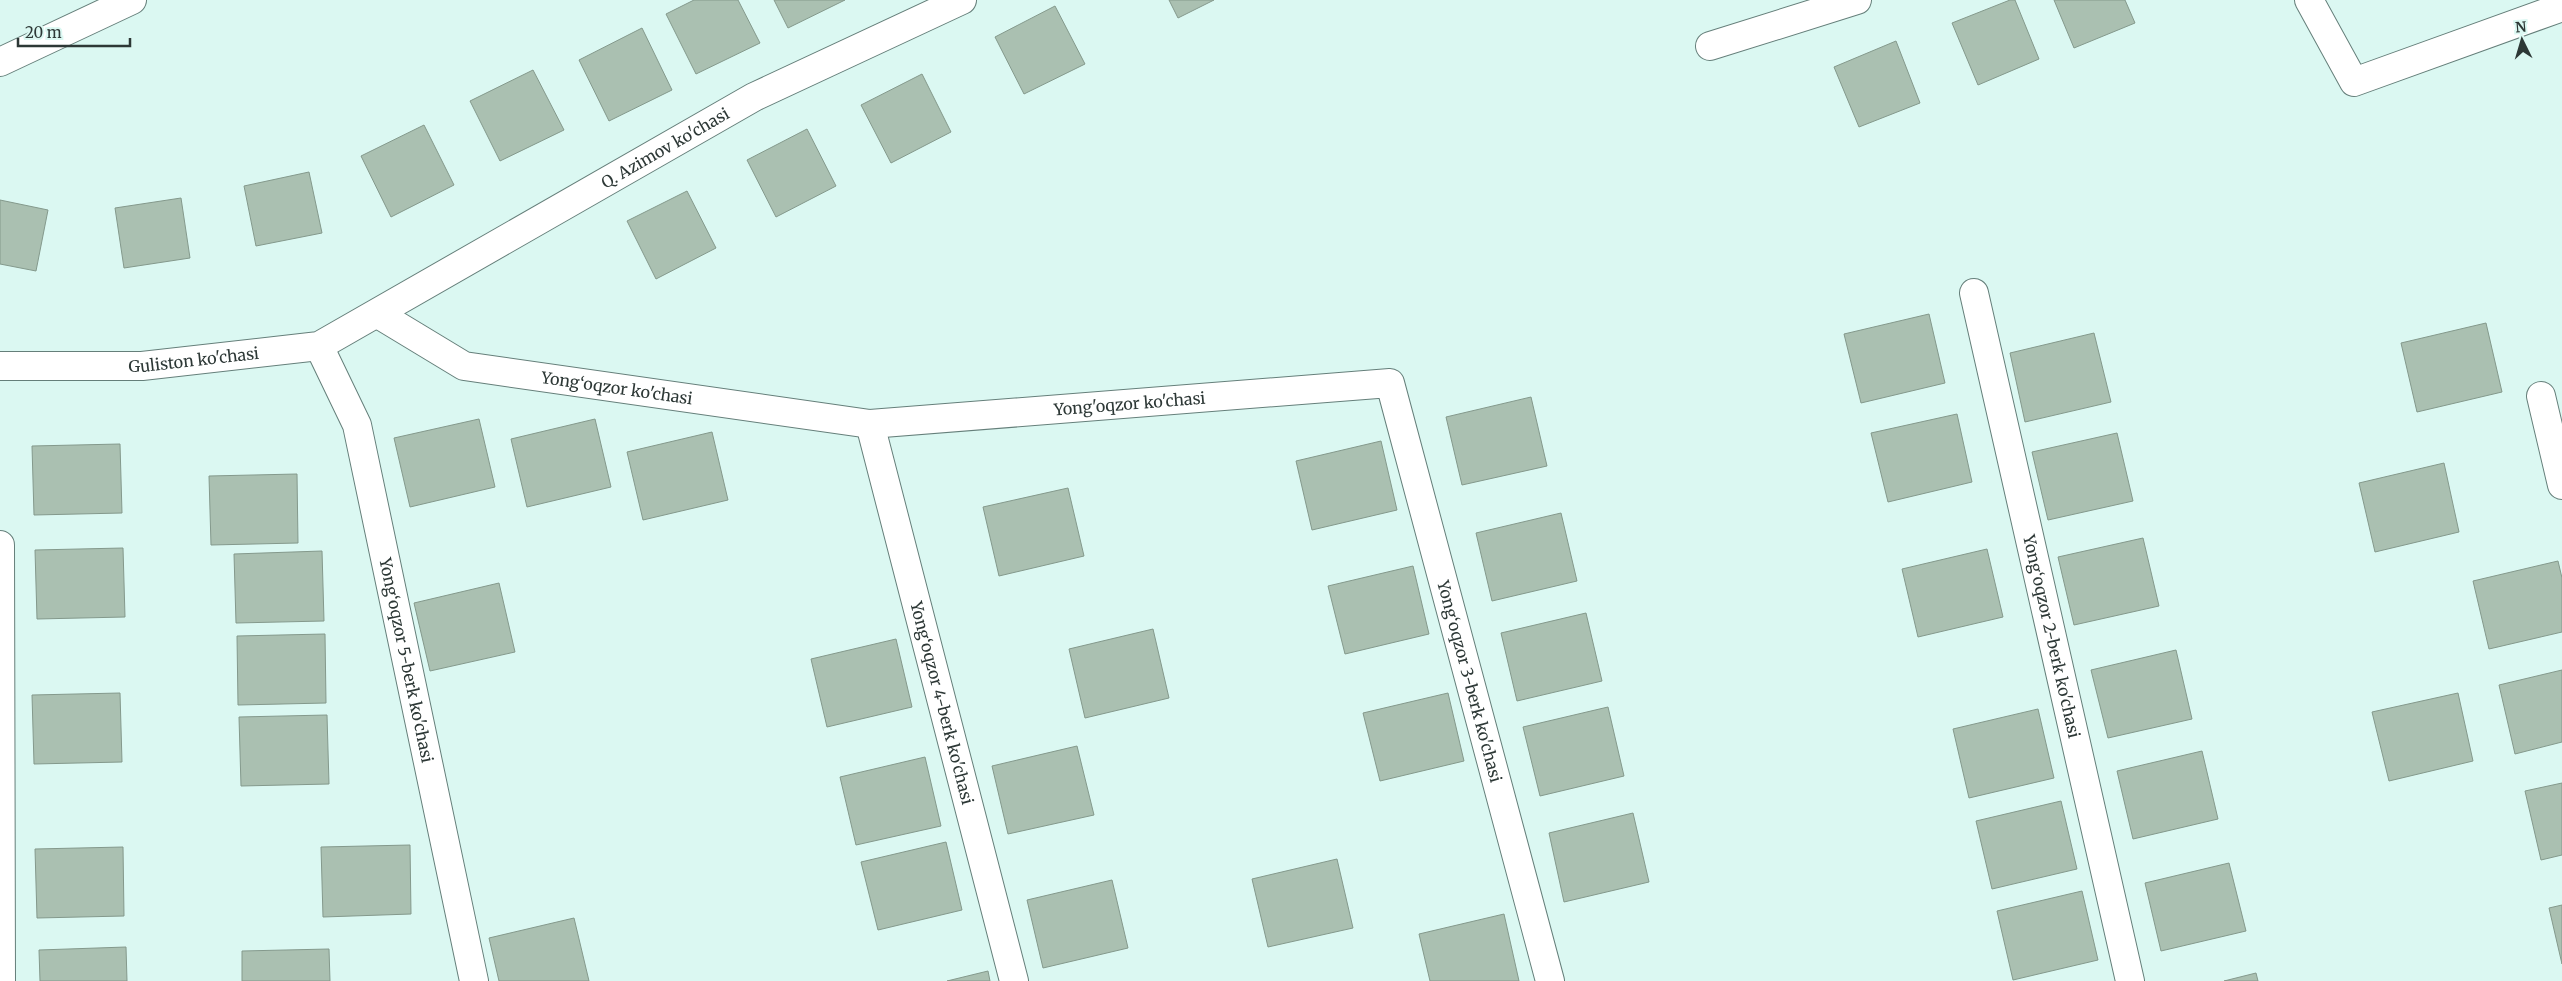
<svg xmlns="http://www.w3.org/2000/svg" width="2562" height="981" viewBox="0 0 2562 981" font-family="Merriweather,serif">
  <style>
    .building { fill: #aac0b1; stroke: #84998c }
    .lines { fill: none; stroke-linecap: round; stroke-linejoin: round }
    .minor-casing { stroke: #657f7a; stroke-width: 30 }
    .secondary-casing { stroke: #657f7a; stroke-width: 30 }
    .minor { stroke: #fff; stroke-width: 28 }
    .secondary { stroke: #fff; stroke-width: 28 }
    .labels { text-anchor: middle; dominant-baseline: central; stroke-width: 4; stroke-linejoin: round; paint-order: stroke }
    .street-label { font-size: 16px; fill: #2d3836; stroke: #dbf8f2 }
  </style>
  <rect width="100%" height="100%" fill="#dbf8f2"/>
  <g class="building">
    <path d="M694,0H738L760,43L696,74L666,14Z"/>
    <path d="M774,0H845L788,28Z"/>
    <path d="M1169,0H1214L1178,18Z"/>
    <path d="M2010,0H2015L2039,59L1978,85L1952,23Z"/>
    <path d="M2054,0H2125L2135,23L2074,48Z"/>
    <path d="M1055,6L1085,64L1024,94L995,37Z"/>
    <path d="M642,28L672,90L609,121L579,60Z"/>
    <path d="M1896,41L1920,103L1859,127L1834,67Z"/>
    <path d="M533,70L564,130L500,161L470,101Z"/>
    <path d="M922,74L951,132L891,163L861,105Z"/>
    <path d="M424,125L454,185L391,217L361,156Z"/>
    <path d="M807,129L836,186L776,217L747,160Z"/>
    <path d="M309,172L322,233L256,246L244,186Z"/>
    <path d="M687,191L716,248L656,279L627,221Z"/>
    <path d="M181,198L190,258L124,268L115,208Z"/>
    <path d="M0,200L48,210L36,271L0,264Z"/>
    <path d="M1929,314L1945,383L1861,403L1844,334Z"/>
    <path d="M2486,323L2502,392L2417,412L2401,343Z"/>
    <path d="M2094,333L2111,402L2025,422L2010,353Z"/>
    <path d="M1531,397L1547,466L1462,485L1446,417Z"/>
    <path d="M1957,414L1972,482L1888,502L1871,433Z"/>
    <path d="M479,419L495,487L410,507L394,438Z"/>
    <path d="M595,419L611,487L527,507L511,439Z"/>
    <path d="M712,432L728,500L643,520L627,452Z"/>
    <path d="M2117,433L2133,501L2048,520L2032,452Z"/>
    <path d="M1381,441L1397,510L1312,530L1296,461Z"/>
    <path d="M120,444L122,513L34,515L32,446Z"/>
    <path d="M2444,463L2459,532L2375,552L2359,483Z"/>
    <path d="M297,474L298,543L211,545L209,476Z"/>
    <path d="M1068,488L1084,556L999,576L983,507Z"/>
    <path d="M1561,513L1577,581L1492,601L1476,533Z"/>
    <path d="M2143,538L2159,606L2074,625L2058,557Z"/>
    <path d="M123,548L125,617L37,619L35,550Z"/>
    <path d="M1987,549L2003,617L1918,637L1902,569Z"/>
    <path d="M322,551L324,621L236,623L234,554Z"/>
    <path d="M2558,561L2562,578V632L2489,649L2473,581Z"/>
    <path d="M1413,566L1429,634L1345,654L1328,586Z"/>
    <path d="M499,583L515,652L430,671L414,603Z"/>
    <path d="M1586,613L1602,681L1517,701L1501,633Z"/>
    <path d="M1153,629L1169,698L1085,718L1069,649Z"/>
    <path d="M325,634L326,703L238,705L237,636Z"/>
    <path d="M896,639L912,707L827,727L811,659Z"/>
    <path d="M2176,650L2192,719L2108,738L2091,670Z"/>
    <path d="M2562,670V742L2515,754L2499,685Z"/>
    <path d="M120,693L122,762L34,764L32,695Z"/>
    <path d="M1448,693L1464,761L1380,781L1363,713Z"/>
    <path d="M2458,693L2473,761L2389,781L2372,712Z"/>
    <path d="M1608,707L1624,776L1540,796L1523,727Z"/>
    <path d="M2038,709L2054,778L1969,798L1953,729Z"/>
    <path d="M327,715L329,784L241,786L239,717Z"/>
    <path d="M1077,746L1094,815L1008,834L992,766Z"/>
    <path d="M2202,751L2218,819L2133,839L2117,771Z"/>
    <path d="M925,757L941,826L856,845L840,777Z"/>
    <path d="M2562,783V855L2541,860L2525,791Z"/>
    <path d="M2061,801L2077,869L1992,889L1976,821Z"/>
    <path d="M1633,813L1649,882L1564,902L1549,833Z"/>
    <path d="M946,842L962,910L878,930L861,862Z"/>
    <path d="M410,845L411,914L323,917L321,847Z"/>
    <path d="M123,847L124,916L37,918L35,849Z"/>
    <path d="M1337,859L1353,928L1268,947L1252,879Z"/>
    <path d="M2229,863L2246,931L2161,951L2145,883Z"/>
    <path d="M1112,880L1128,948L1043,968L1027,900Z"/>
    <path d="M2082,891L2098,960L2013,980L1997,911Z"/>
    <path d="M2562,905V964L2549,908Z"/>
    <path d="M1504,914L1519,981H1430L1419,934Z"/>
    <path d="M574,918L589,981H499L489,938Z"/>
    <path d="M126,947L127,981H40L39,950Z"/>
    <path d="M329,949L330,981H242V951Z"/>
    <path d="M988,971L990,981H947Z"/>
    <path d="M2256,973L2258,981H2224Z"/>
  </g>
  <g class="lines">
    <defs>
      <g id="minor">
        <path d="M2309,0L2354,82L2562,7"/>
        <path d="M1710,46L1857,0"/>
        <path d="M0,62L132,0"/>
        <path id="s1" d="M1974,293L2130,981"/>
        <path id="s2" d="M378,314L464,366L870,424L1390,383L1550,981"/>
        <path id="s3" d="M319,346L357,425L474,981"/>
        <path d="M2541,396L2562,485"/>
        <path id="s4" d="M870,424L1014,981"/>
        <path d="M0,545L1,981"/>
      </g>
      <g id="secondary">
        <path id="s5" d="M0,366H142L319,346L754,97L962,0"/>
      </g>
    </defs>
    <use href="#minor" class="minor-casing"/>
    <use href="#secondary" class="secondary-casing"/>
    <use href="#minor" class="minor"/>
    <use href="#secondary" class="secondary"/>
  </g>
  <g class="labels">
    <g class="street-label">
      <text stroke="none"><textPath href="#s5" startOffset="719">Q. Azimov ko'chasi</textPath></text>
      <text stroke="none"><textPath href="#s5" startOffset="194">Guliston ko'chasi</textPath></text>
      <text stroke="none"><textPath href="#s2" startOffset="255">Yong‘oqzor ko'chasi</textPath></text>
      <text stroke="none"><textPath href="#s2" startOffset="771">Yong'oqzor ko'chasi</textPath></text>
      <text stroke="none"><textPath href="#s1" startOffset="352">Yong‘oqzor 2-berk ko'chasi</textPath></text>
      <text stroke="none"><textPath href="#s3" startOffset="328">Yong‘oqzor 5-berk ko'chasi</textPath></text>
      <text stroke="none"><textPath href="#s2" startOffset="1341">Yong‘oqzor 3-berk ko'chasi</textPath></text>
      <text stroke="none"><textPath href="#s4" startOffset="288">Yong‘oqzor 4-berk ko'chasi</textPath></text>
    </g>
  </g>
  <g transform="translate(2522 40) rotate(355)" stroke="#dbf8f2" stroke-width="4" paint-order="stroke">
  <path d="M0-4L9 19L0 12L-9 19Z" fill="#2d3836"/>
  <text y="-8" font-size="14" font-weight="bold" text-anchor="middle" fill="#2d3836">N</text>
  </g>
  <path d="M18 38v8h112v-8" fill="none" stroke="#2d3836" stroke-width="2.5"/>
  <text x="25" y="38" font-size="15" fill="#2d3836" stroke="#dbf8f2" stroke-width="4" paint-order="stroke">20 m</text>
</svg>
